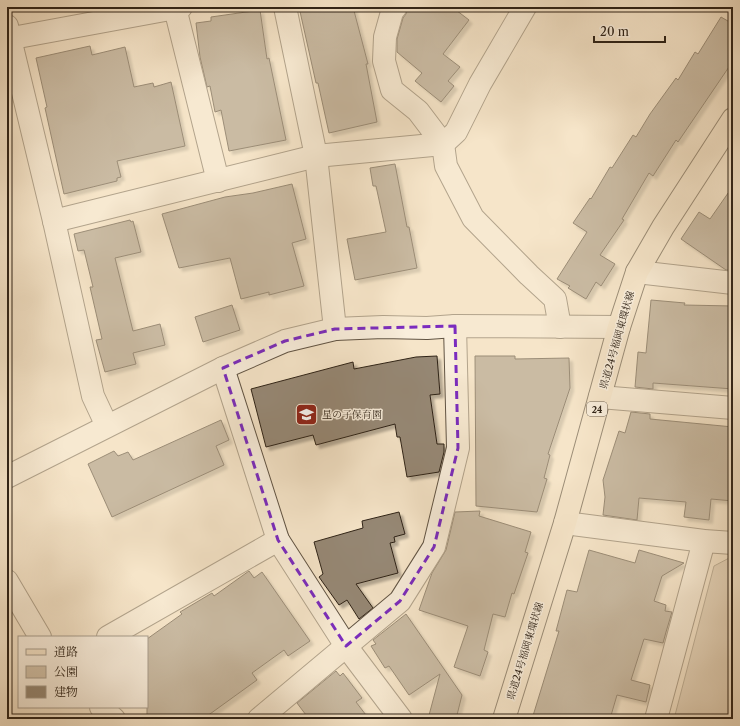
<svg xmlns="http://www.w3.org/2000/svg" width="740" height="726" viewBox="0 0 740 726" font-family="'Libre Caslon Text','Noto Serif JP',serif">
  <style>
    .green { fill: #d4c4ab; stroke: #827461 }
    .building { fill: #968874; stroke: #2f2317; filter: url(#shadow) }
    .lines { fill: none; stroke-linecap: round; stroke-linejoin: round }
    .minor-casing { stroke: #615444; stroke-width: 24 }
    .major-casing { stroke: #2f2317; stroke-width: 24 }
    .minor { stroke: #f9eedc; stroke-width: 22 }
    .major { stroke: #f6e5c9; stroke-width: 22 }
    .marked { fill: none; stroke: #7b2cbf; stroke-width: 3; stroke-dasharray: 8 5; stroke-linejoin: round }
    .labels { text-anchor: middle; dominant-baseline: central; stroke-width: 3; stroke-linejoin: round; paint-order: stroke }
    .shield { fill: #f9eedc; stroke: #6c6052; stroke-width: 1 }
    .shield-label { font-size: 9px; font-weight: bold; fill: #2f2317 }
    .street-label { font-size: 10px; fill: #2f2317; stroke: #f9eedc }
    .poi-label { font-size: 10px; fill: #2f2317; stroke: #f9eedc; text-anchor: start }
  </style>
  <defs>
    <filter id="shadow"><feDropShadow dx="3.5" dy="3.5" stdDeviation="1" flood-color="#0004"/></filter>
  </defs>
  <rect width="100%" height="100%" fill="#f6e5c9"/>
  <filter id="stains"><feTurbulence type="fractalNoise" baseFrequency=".005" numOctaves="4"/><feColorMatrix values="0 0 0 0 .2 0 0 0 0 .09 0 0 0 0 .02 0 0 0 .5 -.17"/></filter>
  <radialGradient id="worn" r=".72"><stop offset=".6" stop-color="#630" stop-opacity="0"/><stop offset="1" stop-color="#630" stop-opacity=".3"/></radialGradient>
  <path class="green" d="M733,556V719H674L714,566Z"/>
  <g class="building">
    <path d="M299,7H353L368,64H366L377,122L329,133L318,83H316Z"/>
    <path d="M408,7H452L469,20L443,54L460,67L448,81L454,86L441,102L415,81L422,73L397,52V39L403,18L406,14Z"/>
    <path d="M260,10L267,59L269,58L286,140L229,151L221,110L215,112L210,86L207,87L200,57L196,23L211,21V17Z"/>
    <path d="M721,17L733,24V61L678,142L676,140L653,176L649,173L622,219L624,220L600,255L615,264L601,286L596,282L586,299L568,288L570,286L557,279L587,232L573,223L590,198L591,199L610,167L612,168L633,135L636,137L650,114L676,78L678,80L695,52L698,54Z"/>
    <path d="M90,46L92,55L125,47L134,87L153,83L154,87L171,82L185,146L117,161L121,177L117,178V181L64,194L45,108L47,107L36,58Z"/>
    <path d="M395,164L407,227H409L417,268L355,280L347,239L386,232L376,186H373L370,168Z"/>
    <path d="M292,184L306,239L292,243L304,286L269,295V292L241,299L230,258L179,268L162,214L225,197L253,193Z"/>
    <path d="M733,186V270H726L681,239L699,212L710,219Z"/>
    <path d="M130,220L131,222L133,221L141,252L115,258L133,331L160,324L165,345L133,353L136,364L105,372L96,340L102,339L90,287H93L84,250L78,251L74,234Z"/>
    <path d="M651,300L685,303L684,305L733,306V389L653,383V389L635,387L638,352L646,353Z"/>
    <path d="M232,305L240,330L203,342L195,317Z"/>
    <path d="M437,356L440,394L430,395L437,444H444V452L439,472L407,477L400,437H397L395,424L316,445L313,435L266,447L251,389L353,362L354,369L416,357Z"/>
    <path d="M475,356H515V359L569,358L570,388L548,454L550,455L544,478L547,479L537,512L476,506Z"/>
    <path d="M631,412L650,414V419L733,427V501L711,499L709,520L684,517L686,502L639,498L637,520L603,515L605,497L603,480L619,431L625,433Z"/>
    <path d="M221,420L229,440L216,446L224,465L112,517L88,464L114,451L118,456L128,452L133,460Z"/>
    <path d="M480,511L479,516L531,532L525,552L528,553L514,594L512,593L505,617L493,614L484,650L488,652L480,676L454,667L468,626L419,610L432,573L446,550L455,512Z"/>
    <path d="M399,512L405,534L394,537L395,542L390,543L398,573L356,584L373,608L359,619L347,600L339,605L319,577L323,574L314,542L363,528L362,521Z"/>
    <path d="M589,550L635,563L639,550L684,563L662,576L654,601L666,605L665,611L672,612L666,632L663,643L644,639L631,680L650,685L646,702L617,695L610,719H532L559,631H556L567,590L577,592Z"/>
    <path d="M249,571L254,578L262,572L310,641L288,656L284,650L252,673L257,680L203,719H147V639L182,614L180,612L212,593L214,596Z"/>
    <path d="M406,614L462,695L456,719H428L440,674L409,695L389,666L385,668L371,646L376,644L373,640Z"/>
    <path d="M336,671L340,676L343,673L362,698L356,702L369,719H309L297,703Z"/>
  </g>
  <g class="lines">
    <defs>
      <g id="minor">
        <path d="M285,7L316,156L335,329"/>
        <path d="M396,7L392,12L385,37L384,61L392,90L418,111L443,144L446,166L473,218L529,275L555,299L560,327"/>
        <path d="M175,8L218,181"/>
        <path d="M7,26L54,221L93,396L107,426"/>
        <path d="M7,39L181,7"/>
        <path d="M54,221L316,156L443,144L456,132L480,84L525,7"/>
        <path d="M637,272L733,283"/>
        <path d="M223,368L278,540L346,646L401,719"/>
        <path d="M600,397L733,408"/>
        <path d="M7,477L223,368L285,341L335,329L383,327L427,328L455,326L619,327"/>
        <path d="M565,523L704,541L733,543"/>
        <path d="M7,581L40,637"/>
        <path d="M108,637L278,540"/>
        <path d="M101,707L114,719"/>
        <path d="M259,719L400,601L434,547L458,448L455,326"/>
        <path d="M656,719L704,541"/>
      </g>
      <path id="major" d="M504,719L565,523L619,327L637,272L663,227L733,119"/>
    </defs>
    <use href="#minor" class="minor-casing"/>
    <use href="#major" class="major-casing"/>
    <use href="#minor" class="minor"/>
    <use href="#major" class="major"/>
  </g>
  <path d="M0 0H740V726H0ZM455,326L458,448L434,547L400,601L346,646L278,540L223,368L285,341L335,329Z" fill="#f6e5c9" fill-opacity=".55" fill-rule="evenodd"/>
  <path class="marked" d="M455,326L458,448L434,547L400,601L346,646L278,540L223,368L285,341L335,329Z"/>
  <defs>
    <symbol id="school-square" viewBox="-11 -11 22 22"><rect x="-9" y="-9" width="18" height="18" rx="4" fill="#8f2418" stroke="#f9eedc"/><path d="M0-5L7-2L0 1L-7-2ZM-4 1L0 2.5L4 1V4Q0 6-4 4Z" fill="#fff"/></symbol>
  </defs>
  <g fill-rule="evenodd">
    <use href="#school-square" x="294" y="402" width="25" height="25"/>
  </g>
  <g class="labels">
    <rect class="shield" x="587" y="402" width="20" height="14" rx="3"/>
    <g class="shield-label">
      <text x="597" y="409">24</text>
    </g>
    <g class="street-label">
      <text transform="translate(617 340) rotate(-74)">県道24号福岡東環状線</text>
      <text transform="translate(525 651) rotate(-73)">県道24号福岡東環状線</text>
    </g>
    <g class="poi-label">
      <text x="322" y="414">星の子保育園</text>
    </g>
  </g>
  <rect width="740" height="726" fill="none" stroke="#f6e5c9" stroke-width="24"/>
  <rect x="8" y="8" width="724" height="710" fill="none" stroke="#2f2317" stroke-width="2"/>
  <rect x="12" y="12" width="716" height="702" fill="none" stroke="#2f2317"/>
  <rect x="18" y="636" width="130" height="72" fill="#f9eedc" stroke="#a89d8d"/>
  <rect x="26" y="649" width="20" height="6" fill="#f6e5c9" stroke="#a89d8d"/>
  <text x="54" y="656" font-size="12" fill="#2f2317">道路</text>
  <rect x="26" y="666" width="20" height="12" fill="#d4c4ab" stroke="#a89d8d"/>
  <text x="54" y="676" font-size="12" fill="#2f2317">公園</text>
  <rect x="26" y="686" width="20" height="12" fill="#968874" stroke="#a89d8d"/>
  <text x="54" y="696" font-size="12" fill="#2f2317">建物</text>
  <path d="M594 36v6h71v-6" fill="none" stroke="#2f2317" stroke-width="2"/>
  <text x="600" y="36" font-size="12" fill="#2f2317" stroke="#f9eedc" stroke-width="3" paint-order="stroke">20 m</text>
  <rect width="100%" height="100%" filter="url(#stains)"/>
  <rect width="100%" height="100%" fill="url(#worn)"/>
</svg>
